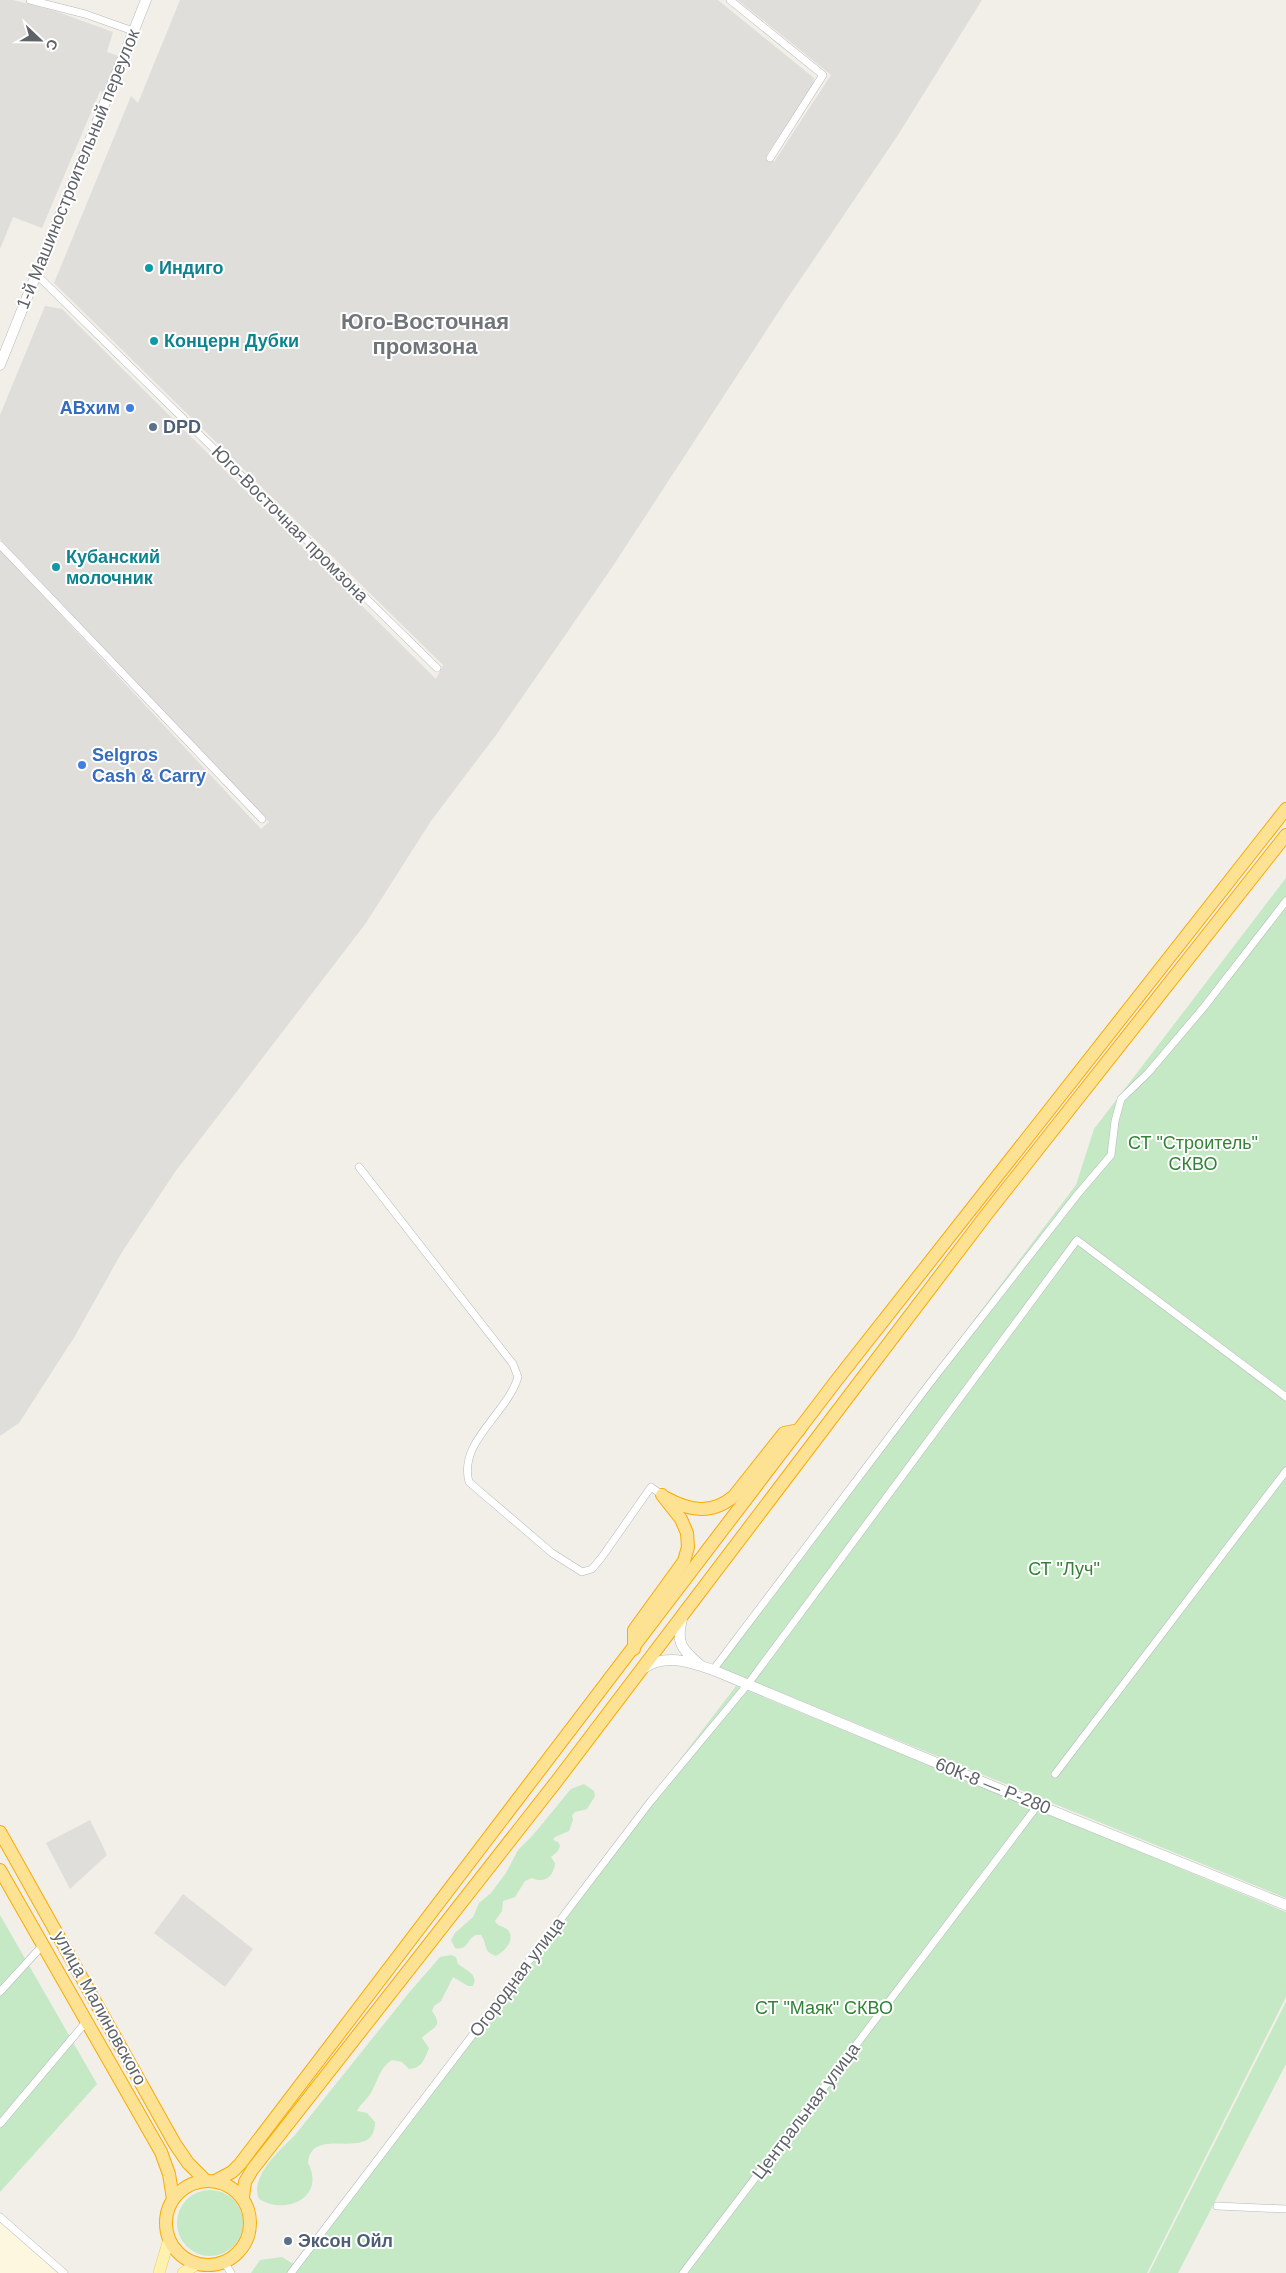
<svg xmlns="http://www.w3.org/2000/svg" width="1286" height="2273" viewBox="0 0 1286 2273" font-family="Helvetica,sans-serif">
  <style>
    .commercial { fill: #fef7e0 }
    .industrial { fill: #e0deda }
    .green { fill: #c5e8c5 }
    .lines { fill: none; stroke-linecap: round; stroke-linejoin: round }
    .street-casing { stroke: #b5b8bc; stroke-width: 8 }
    .secondary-casing { stroke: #b6babf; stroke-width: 11 }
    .primary-casing { stroke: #f2c960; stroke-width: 12 }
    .highway-casing { stroke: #f9ab00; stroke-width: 14 }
    .street { stroke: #fff; stroke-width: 7 }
    .secondary { stroke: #fff; stroke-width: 10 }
    .primary { stroke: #fff2af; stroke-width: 11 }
    .highway { stroke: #fde293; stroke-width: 12 }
    .culture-dot { fill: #0f9aa8; stroke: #fff; stroke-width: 2 }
    .shop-dot { fill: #3f7fe0; stroke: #fff; stroke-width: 2 }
    .service-dot { fill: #5c6f8a; stroke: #fff; stroke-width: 2 }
    .labels { text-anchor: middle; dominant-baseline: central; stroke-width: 4; stroke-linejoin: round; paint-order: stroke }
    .street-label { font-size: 18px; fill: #5f6368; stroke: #fff }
    .culture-label { font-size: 18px; font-weight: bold; fill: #0d838f; stroke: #fff; text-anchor: start }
    .shop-label { font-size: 18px; font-weight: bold; fill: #366cbe; stroke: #fff; text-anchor: end }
    .service-label { font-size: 18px; font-weight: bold; fill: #4e5e75; stroke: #fff; text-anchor: start }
    .park-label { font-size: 18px; fill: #348238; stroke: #fff }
    .district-label { font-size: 22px; font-weight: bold; fill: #70757a; stroke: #fff }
  </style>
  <rect width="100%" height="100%" fill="#f1efe8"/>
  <path class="commercial" d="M0,2223L14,2235L58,2273H0Z"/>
  <g class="industrial">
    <path d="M0,0H13L55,11L113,32L107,52L121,57L105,93L100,91L42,228L13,217L0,249Z"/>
    <path d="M180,0H718L814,78L813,86L767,154L774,162L831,75L738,0H982L898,135L785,302L611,569L496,735L431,821L366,923L175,1172L122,1252L75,1336L19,1423L0,1436V550L261,829L269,822L0,539V415L45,306L62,309L436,679L443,665L54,283L131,96L138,103Z"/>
    <path d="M90,1820L107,1855L70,1889L46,1843Z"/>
    <path d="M183,1894L253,1949L225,1987L154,1933Z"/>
  </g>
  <g class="green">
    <path d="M1286,878V1898L713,1665L1076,1185L1094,1129Z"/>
    <path d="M736,1686L1286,1912V1997L1147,2273H251L260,2260L282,2257L295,2265Z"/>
    <path d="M584,1784L594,1791L595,1796L587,1809L575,1812L572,1815L573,1820L569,1831L555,1837L553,1840L558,1842L560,1846L558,1851L551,1857L555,1863C554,1876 545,1884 532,1878L525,1881L515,1897L503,1901L502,1911L495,1921C498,1927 504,1926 508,1930C516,1940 504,1952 496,1956C482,1951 488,1944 481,1935C467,1933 470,1952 455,1948L451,1940L455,1933L473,1917L479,1903L491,1893L506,1873L518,1850L533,1835L571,1789Z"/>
    <path d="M0,1915L97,2084L0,2192Z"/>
    <path d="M451,1955L456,1957L458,1964C465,1970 479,1974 473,1986H468L453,1977L441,2001L434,2006L432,2011C445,2029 430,2028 422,2038L429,2048C424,2060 422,2068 409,2069L402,2062L392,2060C380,2067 378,2080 372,2091C368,2099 360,2104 357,2111L367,2113L375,2122C375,2165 311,2123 308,2163C326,2197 286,2216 259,2199C249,2177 281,2149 295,2135L408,1994L440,1957Z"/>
    <path d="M1286,2002V2064L1178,2273H1149Z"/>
    <circle cx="210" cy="2223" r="33"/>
  </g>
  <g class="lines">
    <defs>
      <g id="street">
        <path d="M30,0L85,14L133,31"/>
        <path d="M730,0L823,75L770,158"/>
        <path d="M37,275L437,668"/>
        <path d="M0,545L262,819"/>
        <path d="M359,1167L513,1364L518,1377C507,1414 458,1442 469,1482L552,1553L582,1572L592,1569L602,1557L651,1487L662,1495"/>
        <path d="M713,1670L930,1383L1077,1195L1111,1155L1115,1121L1121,1099L1148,1073L1204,1007L1286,901"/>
        <path d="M1055,1774L1286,1471"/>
        <path d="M0,1992L42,1946"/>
        <path d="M0,2124L86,2022"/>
        <path d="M1217,2206L1286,2209"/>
        <path d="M0,2217L64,2273"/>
        <path d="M224,2262L231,2273"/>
        <path d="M291,2273L651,1801L748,1684L1077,1240L1286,1397"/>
        <path d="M683,2273L1038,1805"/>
      </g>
      <g id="secondary">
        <path d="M0,365L146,0"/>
        <path d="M682,1619C676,1642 681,1649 699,1664"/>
        <path d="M644,1668C666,1653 690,1662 713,1670L1038,1805L1286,1905"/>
      </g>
      <g id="primary">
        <path d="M159,2273L169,2239"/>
        <path d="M183,2273L197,2264"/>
      </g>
      <g id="highway">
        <path d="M666,1498C690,1511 712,1515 734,1496L784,1433L799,1430"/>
        <path d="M634,1649V1630L684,1561L688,1547L687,1533L681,1519L662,1495"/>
        <path d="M0,1832L175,2144L188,2163L205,2180"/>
        <path d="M0,1870L161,2152L169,2174L173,2199"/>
        <path d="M217,2180L232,2172L240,2164L836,1381L1286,809"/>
        <circle cx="208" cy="2223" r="42"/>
        <path d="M243,2197L245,2182L252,2170L556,1782L986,1215L1286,835"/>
      </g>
    </defs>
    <use href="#street" class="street-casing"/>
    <use href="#secondary" class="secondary-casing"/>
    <use href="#primary" class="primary-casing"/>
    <use href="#highway" class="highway-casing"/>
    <use href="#street" class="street"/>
    <use href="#secondary" class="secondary"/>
    <use href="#primary" class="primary"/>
    <use href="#highway" class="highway"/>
  </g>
  <g class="culture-dot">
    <circle cx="149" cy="268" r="5"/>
    <circle cx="154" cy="341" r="5"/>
    <circle cx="56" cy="567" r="5"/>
  </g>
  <g class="shop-dot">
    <circle cx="130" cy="408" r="5"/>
    <circle cx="82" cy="765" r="5"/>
  </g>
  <g class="service-dot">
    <circle cx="153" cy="427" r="5"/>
    <circle cx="288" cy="2241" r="5"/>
  </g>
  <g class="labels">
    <g class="street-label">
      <text transform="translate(78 169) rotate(-68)">1-й Машиностроительный переулок</text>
      <text transform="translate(290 524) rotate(45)">Юго-Восточная промзона</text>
      <text transform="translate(993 1786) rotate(22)">60К-8 — Р-280</text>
      <text transform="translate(517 1977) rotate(-53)">Огородная улица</text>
      <text transform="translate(100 2008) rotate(61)">улица Малиновского</text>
      <text transform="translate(806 2111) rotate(-53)">Центральная улица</text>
    </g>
    <g class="culture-label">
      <text x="159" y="268">Индиго</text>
      <text x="164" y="341">Концерн Дубки</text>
      <text x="66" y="557">Кубанский<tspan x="66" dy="21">молочник</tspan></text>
    </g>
    <g class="shop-label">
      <text x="120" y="408">АВхим</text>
      <text x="92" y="755" text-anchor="start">Selgros<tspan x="92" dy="21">Cash &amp; Carry</tspan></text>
    </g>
    <g class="service-label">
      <text x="163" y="427">DPD</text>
      <text x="298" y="2241">Эксон Ойл</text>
    </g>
    <g class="park-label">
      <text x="1193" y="1143">СТ "Строитель"<tspan x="1193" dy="21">СКВО</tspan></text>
      <text x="1064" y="1569">СТ "Луч"</text>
      <text x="824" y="2008">СТ "Маяк" СКВО</text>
    </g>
    <g class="district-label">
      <text x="425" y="321">Юго-Восточная<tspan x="425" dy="25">промзона</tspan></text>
    </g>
  </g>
  <g transform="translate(40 40) rotate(112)" stroke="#ffffff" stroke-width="4" paint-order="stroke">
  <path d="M0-4L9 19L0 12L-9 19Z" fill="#5f6368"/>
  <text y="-8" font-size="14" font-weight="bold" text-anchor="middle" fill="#5f6368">С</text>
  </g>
</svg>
